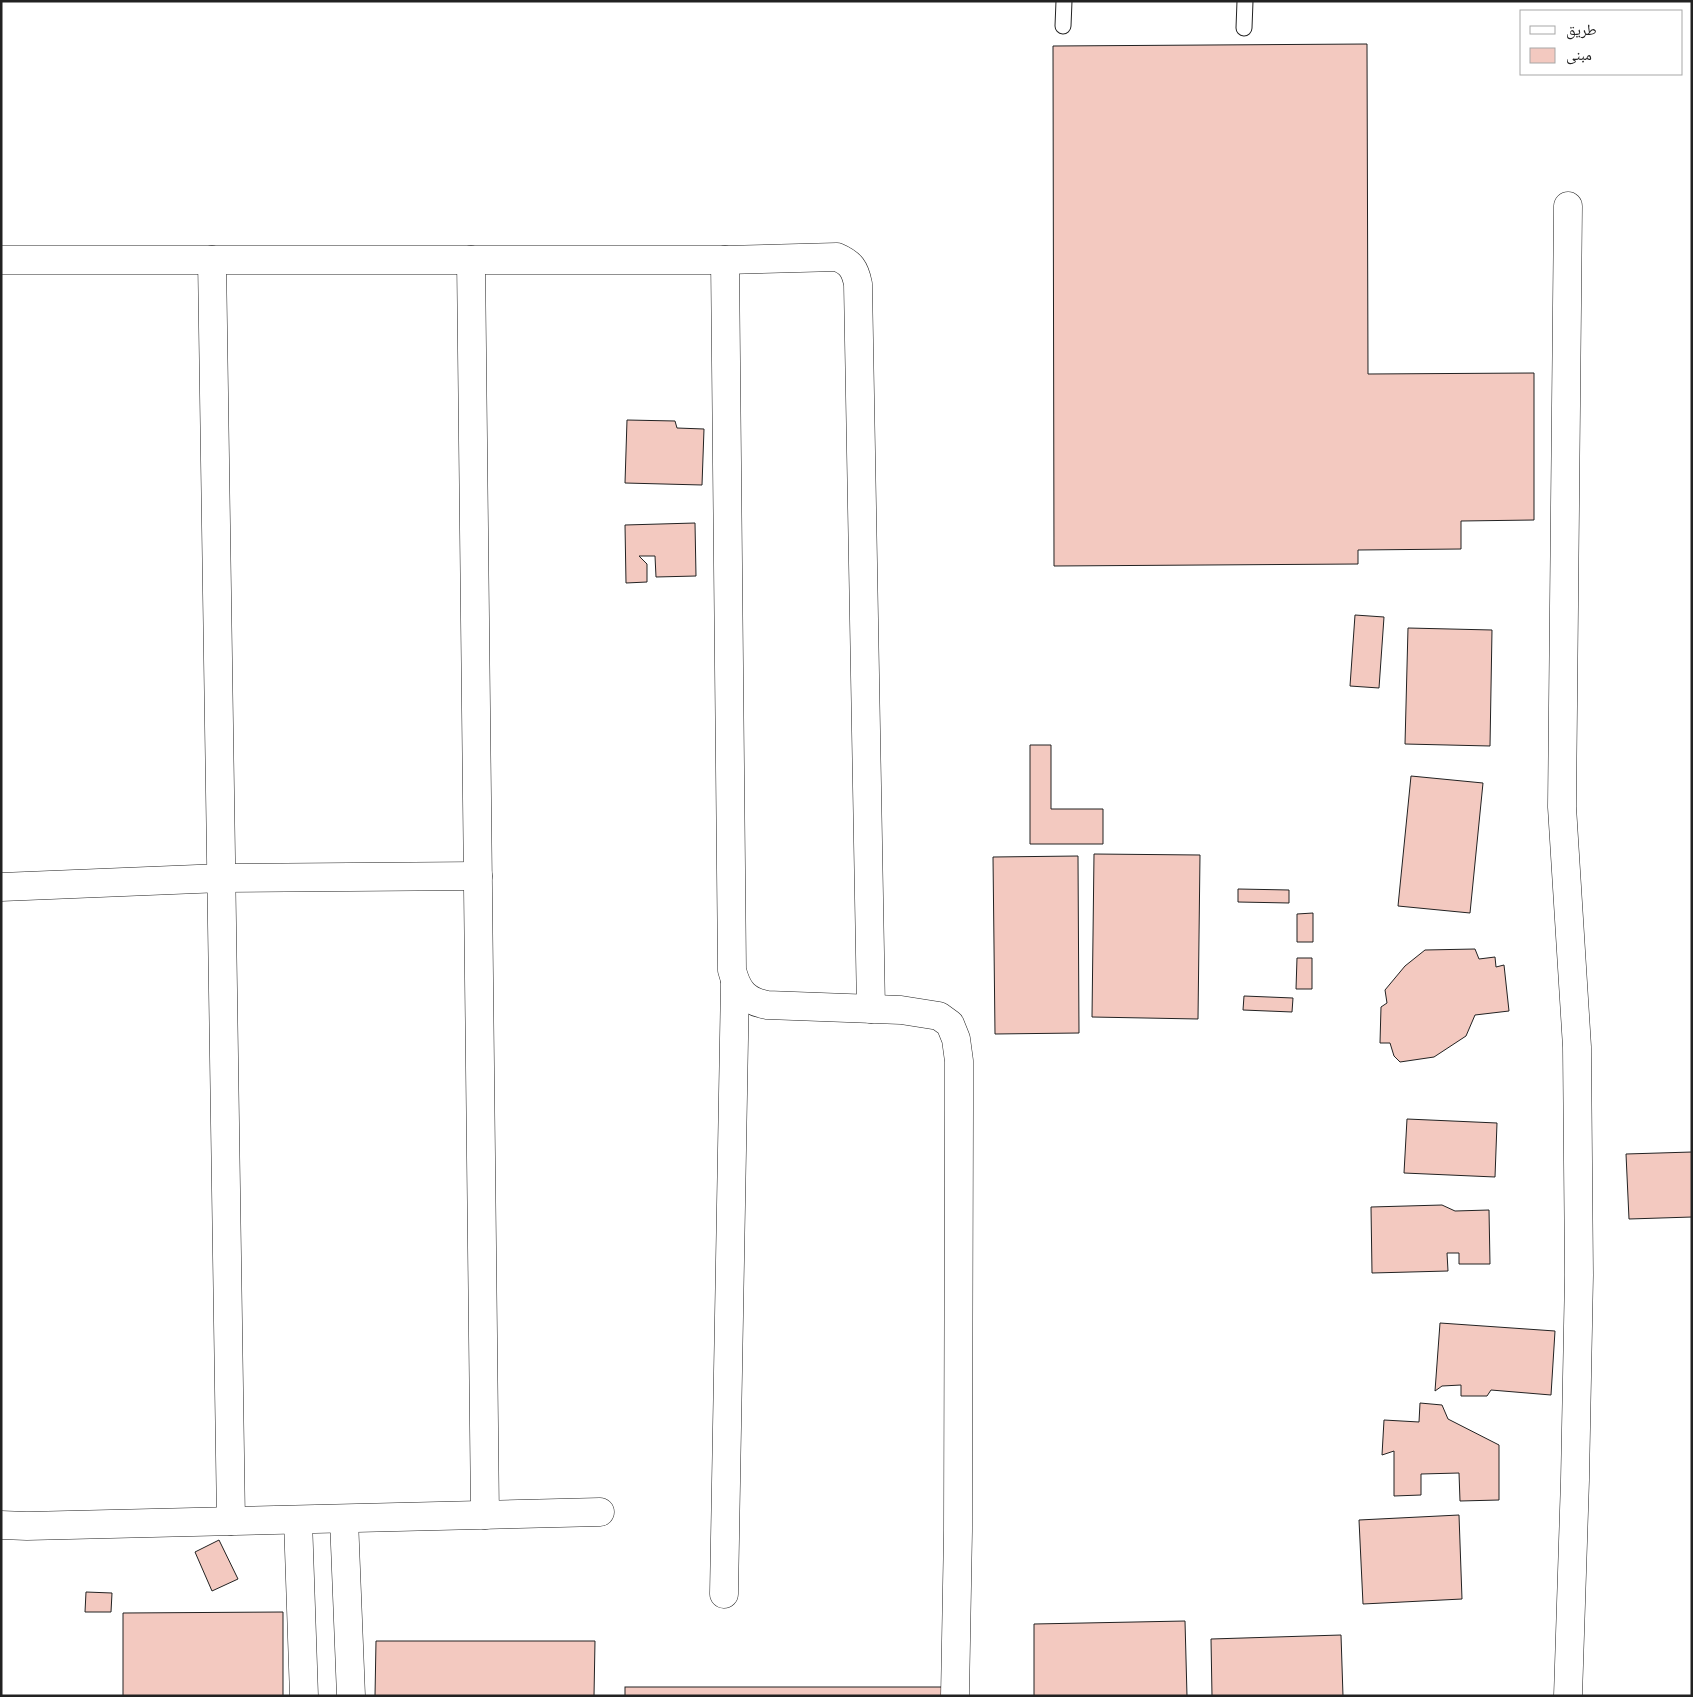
<svg xmlns="http://www.w3.org/2000/svg" width="1693" height="1697" viewBox="0 0 1693 1697" font-family="Jost,'Noto Naskh Arabic',sans-serif">
  <style>
    .building { fill: #f3c9c0; stroke: #222 }
    .lines { fill: none; stroke-linecap: round; stroke-linejoin: round }
    .lane-casing { stroke: #222; stroke-width: 17 }
    .street-casing { stroke: #222; stroke-width: 29 }
    .lane { stroke: #fff; stroke-width: 15 }
    .street { stroke: #fff; stroke-width: 28 }
  </style>
  <rect width="100%" height="100%" fill="#fff"/>
  <g class="building">
    <path d="M1367,44L1368,374L1534,373V520L1461,521V549L1358,550V564L1054,566L1053,46Z"/>
    <path d="M627,420L675,421L677,428L704,429L702,485L625,483Z"/>
    <path d="M695,523L696,576L656,577L655,556H639L647,564V582L626,583L625,525Z"/>
    <path d="M1355,615L1384,617L1379,688L1350,686Z"/>
    <path d="M1408,628L1492,630L1490,746L1405,744Z"/>
    <path d="M1030,745H1051V809H1103V844H1030Z"/>
    <path d="M1411,776L1483,783L1470,913L1398,906Z"/>
    <path d="M1094,854L1200,855L1198,1019L1092,1017Z"/>
    <path d="M1078,856L1079,1033L995,1034L993,857Z"/>
    <path d="M1238,889L1289,890V903L1238,902Z"/>
    <path d="M1313,913V942H1297V914Z"/>
    <path d="M1475,949L1479,959L1495,957L1496,967L1504,965L1509,1011L1475,1015L1466,1036L1434,1057L1400,1062L1394,1056L1390,1043H1380L1381,1007L1387,1003L1385,990L1405,966L1425,950Z"/>
    <path d="M1297,958H1312V989H1296Z"/>
    <path d="M1244,996L1293,998L1292,1012L1243,1010Z"/>
    <path d="M1407,1119L1497,1123L1495,1177L1404,1173Z"/>
    <path d="M1692,1152V1217L1629,1219L1626,1154Z"/>
    <path d="M1442,1205L1455,1211L1489,1210L1490,1264H1459V1253H1447L1448,1271L1372,1273L1371,1207Z"/>
    <path d="M1440,1323L1555,1331L1551,1395L1491,1390L1487,1396H1461V1385L1442,1386L1435,1391Z"/>
    <path d="M1420,1403L1442,1405L1448,1419L1499,1445V1500L1460,1501L1459,1473L1421,1474V1495L1394,1496V1451L1382,1455L1384,1420L1419,1422Z"/>
    <path d="M1459,1515L1462,1599L1363,1604L1359,1520Z"/>
    <path d="M219,1540L238,1579L212,1591L195,1552Z"/>
    <path d="M86,1592L112,1593L111,1612H85Z"/>
    <path d="M283,1612V1696H123V1613Z"/>
    <path d="M1185,1621L1187,1696H1034V1624Z"/>
    <path d="M1341,1635L1343,1696H1212L1211,1639Z"/>
    <path d="M376,1641H595L594,1696H375Z"/>
    <rect x="625" y="1687" width="324" height="9"/>
  </g>
  <g class="lines">
    <defs>
      <g id="lane">
        <path d="M1063,26L1064,1"/>
        <path d="M1244,28L1245,1"/>
      </g>
      <g id="street">
        <path d="M1,260H725L837,257C851,263 855,269 858,284L871,1009"/>
        <path d="M212,260L231,1521"/>
        <path d="M471,260L485,1515"/>
        <path d="M725,260L732,970C737,990 745,1001 767,1005L901,1010L939,1016L950,1024L956,1039L959,1061V1109L958,1531L955,1696"/>
        <path d="M1,887L222,878L478,876"/>
        <path d="M344,1519L351,1696"/>
        <path d="M298,1520L304,1696"/>
        <path d="M1,1525L27,1526L600,1512"/>
        <path d="M724,1594L735,983"/>
        <path d="M1568,1696L1575,1480L1579,1275L1577,1047L1562,807L1568,206"/>
      </g>
    </defs>
    <use href="#lane" class="lane-casing"/>
    <use href="#street" class="street-casing"/>
    <use href="#lane" class="lane"/>
    <use href="#street" class="street"/>
  </g>
  <rect width="1693" height="1697" fill="none" stroke="#222222" stroke-width="5"/>
  <rect x="1520" y="10" width="162" height="65" fill="#ffffff" stroke="#a7a7a7"/>
  <rect x="1530" y="26" width="25" height="8" fill="#ffffff" stroke="#a7a7a7"/>
  <text x="1566" y="35" font-size="15" fill="#222222">طريق</text>
  <rect x="1530" y="48" width="25" height="15" fill="#f3c9c0" stroke="#a7a7a7"/>
  <text x="1566" y="60" font-size="15" fill="#222222">مبنى</text>
</svg>
